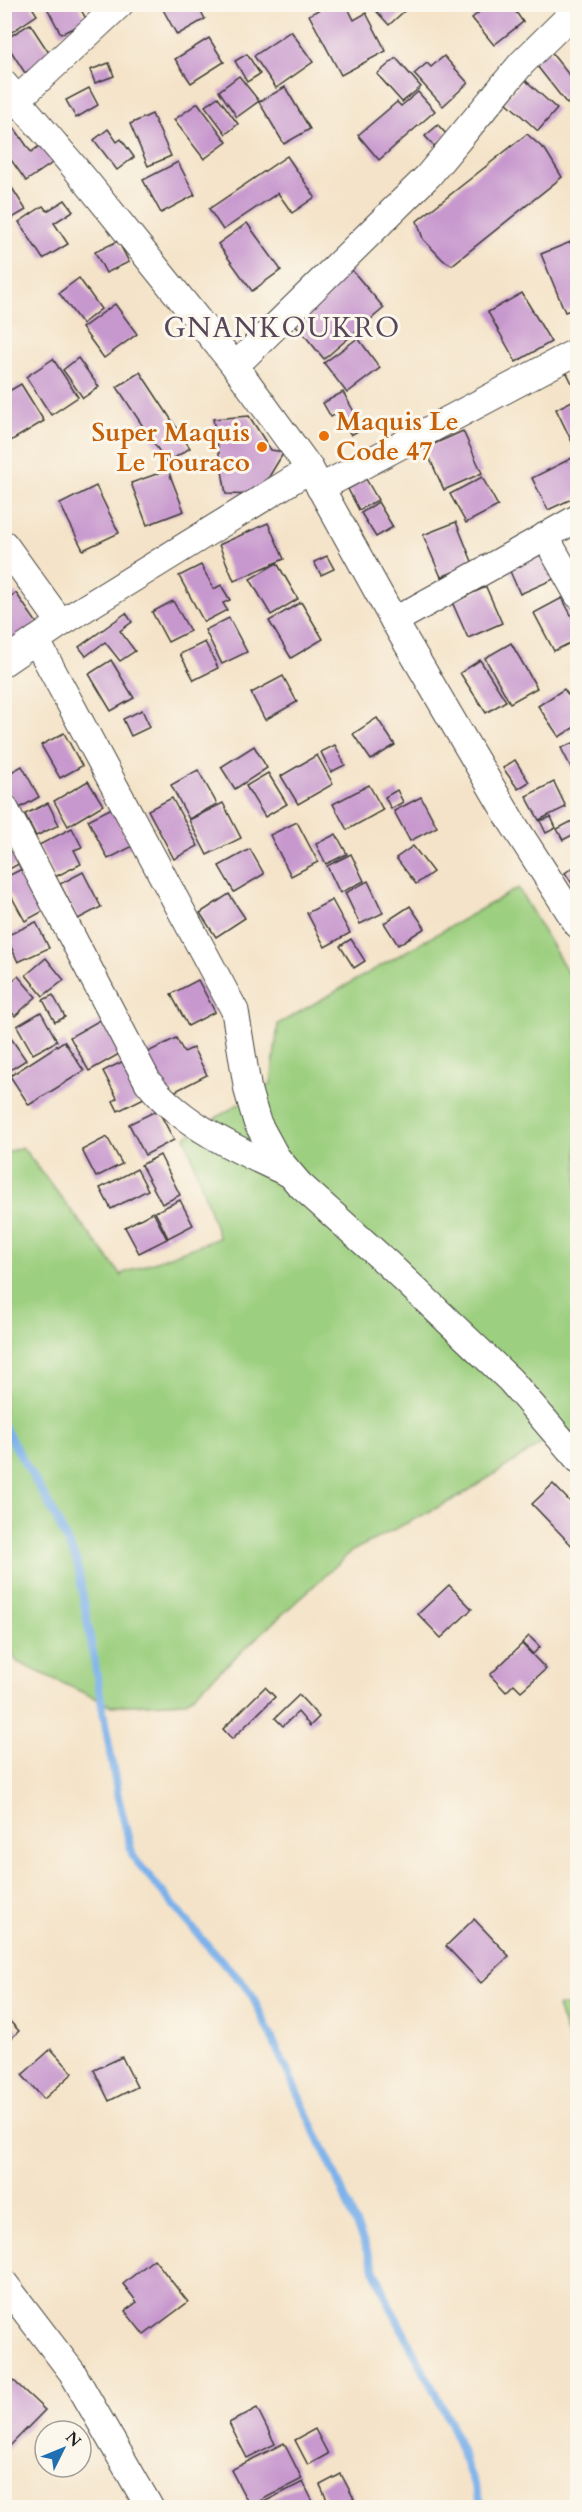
<svg xmlns="http://www.w3.org/2000/svg" width="582" height="2512" viewBox="0 0 582 2512" font-family="Cardo,serif">
  <style>
    .green { fill: #9ccf7f; stroke: #5c764e; stroke-width: 1.5 }
    .lines { fill: none; stroke-linecap: round; stroke-linejoin: round }
    .stream { stroke: #7cb1ea; stroke-width: 8 }
    .building { fill: #c798ce }
    .street-casing { stroke: #3c3a36; stroke-width: 29 }
    .street { stroke: #fff; stroke-width: 27 }
    .food-dot { fill: #e8710a; stroke: #fbf7ec; stroke-width: 2 }
    .labels { text-anchor: middle; dominant-baseline: central; stroke-width: 6; stroke-linejoin: round; paint-order: stroke }
    .food-label { font-size: 26px; font-weight: bold; fill: #c56008; stroke: #fbf7ec; text-anchor: start }
    .quarter-label { font-size: 28px; letter-spacing: 1.5px; fill: #58475a; stroke: #fbf7ec }
  </style>
  <rect width="100%" height="100%" fill="#fbf7ec"/>
  <filter id="ink" filterUnits="userSpaceOnUse"><feTurbulence type="fractalNoise" baseFrequency=".0167" numOctaves="2"/><feDisplacementMap in="SourceGraphic" scale="12" xChannelSelector="R" yChannelSelector="G"/><feConvolveMatrix kernelMatrix="1 2 1 2 8 2 1 2 1" color-interpolation-filters="sRGB"/></filter>
  <filter id="wash" filterUnits="userSpaceOnUse"><feTurbulence type="fractalNoise" baseFrequency=".008" numOctaves="4" result="noise"/><feDisplacementMap in="SourceGraphic" scale="24" xChannelSelector="R" yChannelSelector="G"/><feGaussianBlur stdDeviation="1.35" result="paint"/><feColorMatrix in="noise" values="0 0 0 0 0 0 0 0 0 0 0 0 0 0 0 0 0 1.4 0 .05"/><feComposite in="paint" operator="in"/></filter>
  <g filter="url(#wash)">
    <rect width="100%" height="100%" fill="#f4e3c8"/>
    <g class="green">
      <path d="M518,888L577,988V1440L566,1428L460,1496L352,1551L186,1702L112,1706L17,1662L4,1639V1153L22,1147L122,1276L123,1273L219,1238L185,1137L271,1084L278,1024Z"/>
      <path d="M577,2002H578L577,2064L557,2007Z"/>
    </g>
    <g class="lines">
      <path class="stream" d="M4,1427L51,1508L77,1562L118,1797L133,1857L208,1946L250,1991L335,2174L390,2306L450,2422L483,2508"/>
    </g>
    <g id="blocks">
      <g class="building">
        <path d="M4,4H30L37,15L4,37Z"/>
        <path d="M45,4H78L87,21L61,34Z"/>
        <path d="M160,4H197L205,19L177,35Z"/>
        <path d="M329,4H346L354,20L366,13L386,51L341,75L309,15Z"/>
        <path d="M370,4H412L389,25Z"/>
        <path d="M489,4H520L522,6L516,12L523,22L494,45L472,18Z"/>
        <path d="M30,24L51,56L25,73L4,40Z"/>
        <path d="M291,31L313,62L276,88L254,56Z"/>
        <path d="M209,38L224,62L191,83L175,59Z"/>
        <path d="M545,45L578,86V96L567,104L530,57Z"/>
        <path d="M247,54L260,74L247,82L235,61Z"/>
        <path d="M444,56L468,83L443,106L414,74L427,63L431,67Z"/>
        <path d="M396,58L421,87L402,102L377,74Z"/>
        <path d="M109,63L114,76L95,83L90,70Z"/>
        <path d="M239,76L259,101L237,117L219,91Z"/>
        <path d="M524,79L557,109L538,131L505,101Z"/>
        <path d="M285,87L310,129L284,144L259,102Z"/>
        <path d="M89,88L98,105L76,118L66,100Z"/>
        <path d="M418,92L435,111L379,160L358,135L397,102L401,106Z"/>
        <path d="M218,97L238,124L226,134L205,106Z"/>
        <path d="M198,103L227,142L204,159L174,120Z"/>
        <path d="M152,114L171,156L148,166L130,124Z"/>
        <path d="M11,123L31,152L49,139L61,157L26,181L4,150V127Z"/>
        <path d="M438,125L447,135L434,146L425,136Z"/>
        <path d="M108,129L117,142L121,139L134,157L117,170L94,140Z"/>
        <path d="M527,134L546,151L562,177L452,265L443,260L423,239L417,221Z"/>
        <path d="M287,156L315,197L292,213L278,193L223,230L209,209Z"/>
        <path d="M178,162L195,195L161,213L143,180Z"/>
        <path d="M7,180L26,210L4,223V182Z"/>
        <path d="M65,200L73,211L54,223L68,244L43,259L19,222L43,206L47,211Z"/>
        <path d="M247,223L281,270L252,291L218,244Z"/>
        <path d="M578,239V307L565,312L541,254Z"/>
        <path d="M118,241L129,262L106,273L95,252Z"/>
        <path d="M351,269L384,308L324,359L291,319Z"/>
        <path d="M79,278L101,309L82,324L59,293Z"/>
        <path d="M522,293L551,342L516,362L488,312Z"/>
        <path d="M115,304L137,334L104,358L82,328Z"/>
        <path d="M358,338L380,368L347,393L324,363Z"/>
        <path d="M78,358L99,387L83,398L63,370Z"/>
        <path d="M53,359L78,397L51,415L26,377Z"/>
        <path d="M578,363V395L565,369Z"/>
        <path d="M140,372L190,448L167,463L117,387Z"/>
        <path d="M21,384L44,421L4,445V394Z"/>
        <path d="M343,392L363,428L351,435L338,413L331,417L323,403Z"/>
        <path d="M578,398V444L574,446L556,409Z"/>
        <path d="M249,416L271,450L284,452L258,495L226,494L213,419Z"/>
        <path d="M463,431L482,473L444,490L425,448Z"/>
        <path d="M574,457L578,463V496L548,510L532,478Z"/>
        <path d="M168,470L184,511L147,525L131,483Z"/>
        <path d="M482,477L498,506L466,523L450,494Z"/>
        <path d="M366,479L378,500L359,510L348,489Z"/>
        <path d="M96,486L119,533L83,550L60,504Z"/>
        <path d="M378,502L393,527L376,537L361,513Z"/>
        <path d="M456,522L473,564L441,577L423,535Z"/>
        <path d="M268,523L284,559L234,581L219,545Z"/>
        <path d="M542,554L554,579L520,594L509,569Z"/>
        <path d="M327,556L334,569L321,575L314,562Z"/>
        <path d="M277,563L298,599L271,615L250,579Z"/>
        <path d="M201,565L214,589L221,585L230,600L223,603L227,610L204,622L179,576Z"/>
        <path d="M486,587L502,623L468,638L452,602Z"/>
        <path d="M16,593L41,629L4,654V601Z"/>
        <path d="M562,598L578,628V639L554,651L534,613Z"/>
        <path d="M173,601L190,631L168,642L152,612Z"/>
        <path d="M301,602L323,639L291,658L269,621Z"/>
        <path d="M126,613L132,622L120,631L135,651L120,661L105,642L86,656L79,647Z"/>
        <path d="M229,618L247,652L222,664L205,630Z"/>
        <path d="M205,642L218,668L194,680L180,654Z"/>
        <path d="M511,643L537,688L510,703L485,658Z"/>
        <path d="M111,660L134,698L111,711L89,674Z"/>
        <path d="M480,660L506,701L486,713L460,673Z"/>
        <path d="M283,676L297,702L265,720L251,693Z"/>
        <path d="M564,689L578,709V715L574,717L578,725L559,737L538,706Z"/>
        <path d="M142,710L150,727L131,736L123,719Z"/>
        <path d="M377,718L395,745L371,760L353,734Z"/>
        <path d="M64,733L82,766L60,778L41,745Z"/>
        <path d="M578,741V781L561,748Z"/>
        <path d="M335,745L345,765L331,772L321,752Z"/>
        <path d="M254,746L267,768L235,789L221,767Z"/>
        <path d="M317,755L333,784L298,804L281,776Z"/>
        <path d="M515,760L529,782L518,789L503,768Z"/>
        <path d="M22,766L39,797L18,809L4,784V776Z"/>
        <path d="M198,770L217,804L189,819L171,785Z"/>
        <path d="M268,773L287,804L265,817L246,786Z"/>
        <path d="M88,781L103,805L68,826L54,801Z"/>
        <path d="M554,782L566,807L539,820L526,796Z"/>
        <path d="M369,785L383,810L347,830L333,804Z"/>
        <path d="M397,790L403,802L391,809L385,797Z"/>
        <path d="M421,797L437,827L410,841L394,811Z"/>
        <path d="M172,798L198,846L174,859L148,810Z"/>
        <path d="M48,803L59,825L36,836L25,814Z"/>
        <path d="M223,803L241,838L207,855L189,820Z"/>
        <path d="M112,808L133,846L108,859L88,820Z"/>
        <path d="M551,817L556,828L546,833L540,821Z"/>
        <path d="M578,818V832L563,840L557,829Z"/>
        <path d="M297,822L318,862L291,876L270,835Z"/>
        <path d="M4,826L26,860L4,872Z"/>
        <path d="M72,828L82,847L74,850L81,864L55,877L39,845Z"/>
        <path d="M336,834L347,854L326,864L316,844Z"/>
        <path d="M413,846L433,872L416,884L396,858Z"/>
        <path d="M250,849L264,874L234,892L219,866Z"/>
        <path d="M351,854L364,881L340,893L327,866Z"/>
        <path d="M26,867L49,908L25,921L4,883V878Z"/>
        <path d="M572,868L578,876V892L565,873Z"/>
        <path d="M83,872L101,907L78,919L60,884Z"/>
        <path d="M368,881L383,913L360,924L345,893Z"/>
        <path d="M229,894L245,918L216,937L200,913Z"/>
        <path d="M332,900L350,933L325,947L307,913Z"/>
        <path d="M410,906L425,928L398,945L384,923Z"/>
        <path d="M36,922L49,948L18,962L6,936Z"/>
        <path d="M351,939L365,961L354,968L340,946Z"/>
        <path d="M46,958L64,980L43,996L26,975Z"/>
        <path d="M18,976L36,997L15,1016L4,1004V988Z"/>
        <path d="M198,980L215,1012L188,1026L171,994Z"/>
        <path d="M53,995L65,1017L55,1022L43,1000Z"/>
        <path d="M41,1012L57,1041L33,1054L17,1026Z"/>
        <path d="M109,1015L128,1049L89,1071L70,1037Z"/>
        <path d="M4,1028L26,1060L4,1074Z"/>
        <path d="M176,1038L184,1052L193,1048L207,1075L166,1096L144,1054Z"/>
        <path d="M64,1041L84,1071L29,1105L10,1076Z"/>
        <path d="M128,1059L148,1096L118,1111L113,1101L117,1098L103,1071Z"/>
        <path d="M158,1110L174,1140L145,1155L129,1124Z"/>
        <path d="M107,1137L122,1164L96,1177L82,1150Z"/>
        <path d="M160,1155L180,1195L162,1204L141,1165Z"/>
        <path d="M137,1169L148,1190L111,1209L100,1188Z"/>
        <path d="M180,1200L193,1225L168,1238L155,1212Z"/>
        <path d="M153,1212L167,1239L139,1253L125,1227Z"/>
        <path d="M553,1484L578,1510V1552L532,1504Z"/>
        <path d="M449,1585L472,1609L441,1638L418,1614Z"/>
        <path d="M529,1636L540,1647L533,1654L522,1643Z"/>
        <path d="M522,1644L546,1669L521,1691L514,1684L506,1692L490,1675Z"/>
        <path d="M265,1687L275,1697L232,1739L223,1729Z"/>
        <path d="M299,1695L319,1717L310,1726L298,1712L283,1726L275,1718Z"/>
        <path d="M474,1919L509,1956L481,1983L446,1946Z"/>
        <path d="M4,2015L19,2031L4,2045Z"/>
        <path d="M51,2049L73,2073L44,2099L22,2075Z"/>
        <path d="M122,2057L137,2087L109,2101L94,2070Z"/>
        <path d="M154,2259L188,2302L144,2335L125,2311L137,2302L123,2284Z"/>
        <path d="M14,2381L45,2410L4,2452V2391Z"/>
        <path d="M257,2408L275,2444L247,2458L229,2423Z"/>
        <path d="M315,2429L328,2454L308,2465L295,2440Z"/>
        <path d="M284,2443L302,2479L250,2506L231,2470Z"/>
        <path d="M341,2474L354,2499L336,2508H331L320,2485Z"/>
        <path d="M303,2482L316,2508H252Z"/>
      </g>
    </g>
  </g>
  <g filter="url(#ink)">
    <use href="#blocks" fill-opacity="0" stroke="#3c3a36" stroke-width="1.5"/>
    <g class="lines">
      <defs>
        <g id="street">
          <path d="M4,84L86,181L235,366L310,469L394,621L510,819L578,925"/>
          <path d="M17,100L120,4"/>
          <path d="M235,366L428,176L522,63L578,8"/>
          <path d="M320,488L578,351"/>
          <path d="M545,536L578,595"/>
          <path d="M4,544L61,623"/>
          <path d="M394,621L578,518"/>
          <path d="M36,640L235,1011L248,1091L257,1122L276,1157L299,1184L386,1262L510,1380L578,1459"/>
          <path d="M4,662L61,623L310,469"/>
          <path d="M4,807L148,1082C180,1124 241,1152 288,1173"/>
          <path d="M4,2283L72,2372L150,2508"/>
        </g>
      </defs>
      <use href="#street" class="street-casing"/>
      <use href="#street" class="street"/>
    </g>
  </g>
  <g class="food-dot">
    <circle cx="324" cy="436" r="6"/>
    <circle cx="262" cy="447" r="6"/>
  </g>
  <g class="labels">
    <g class="food-label">
      <text x="336" y="421">Maquis Le<tspan x="336" dy="30">Code 47</tspan></text>
      <text x="250" y="432" text-anchor="end">Super Maquis<tspan x="250" dy="30">Le Touraco</tspan></text>
    </g>
    <g class="quarter-label">
      <text x="282" y="328">GNANKOUKRO</text>
    </g>
  </g>
  <rect width="582" height="2512" fill="none" stroke="#fbf7ec" stroke-width="24"/>
  <g transform="translate(63 2449) rotate(47)"><circle r="28" fill="#fbf7ec" stroke="#a29f99" stroke-width="1.5"/>
  <path d="M0-4.5L10 22L0 15L-10 22Z" fill="#1f6fb2"/>
  <text y="-9" font-size="16" font-weight="bold" text-anchor="middle" fill="#1c1c1c">N</text>
  </g>
</svg>
